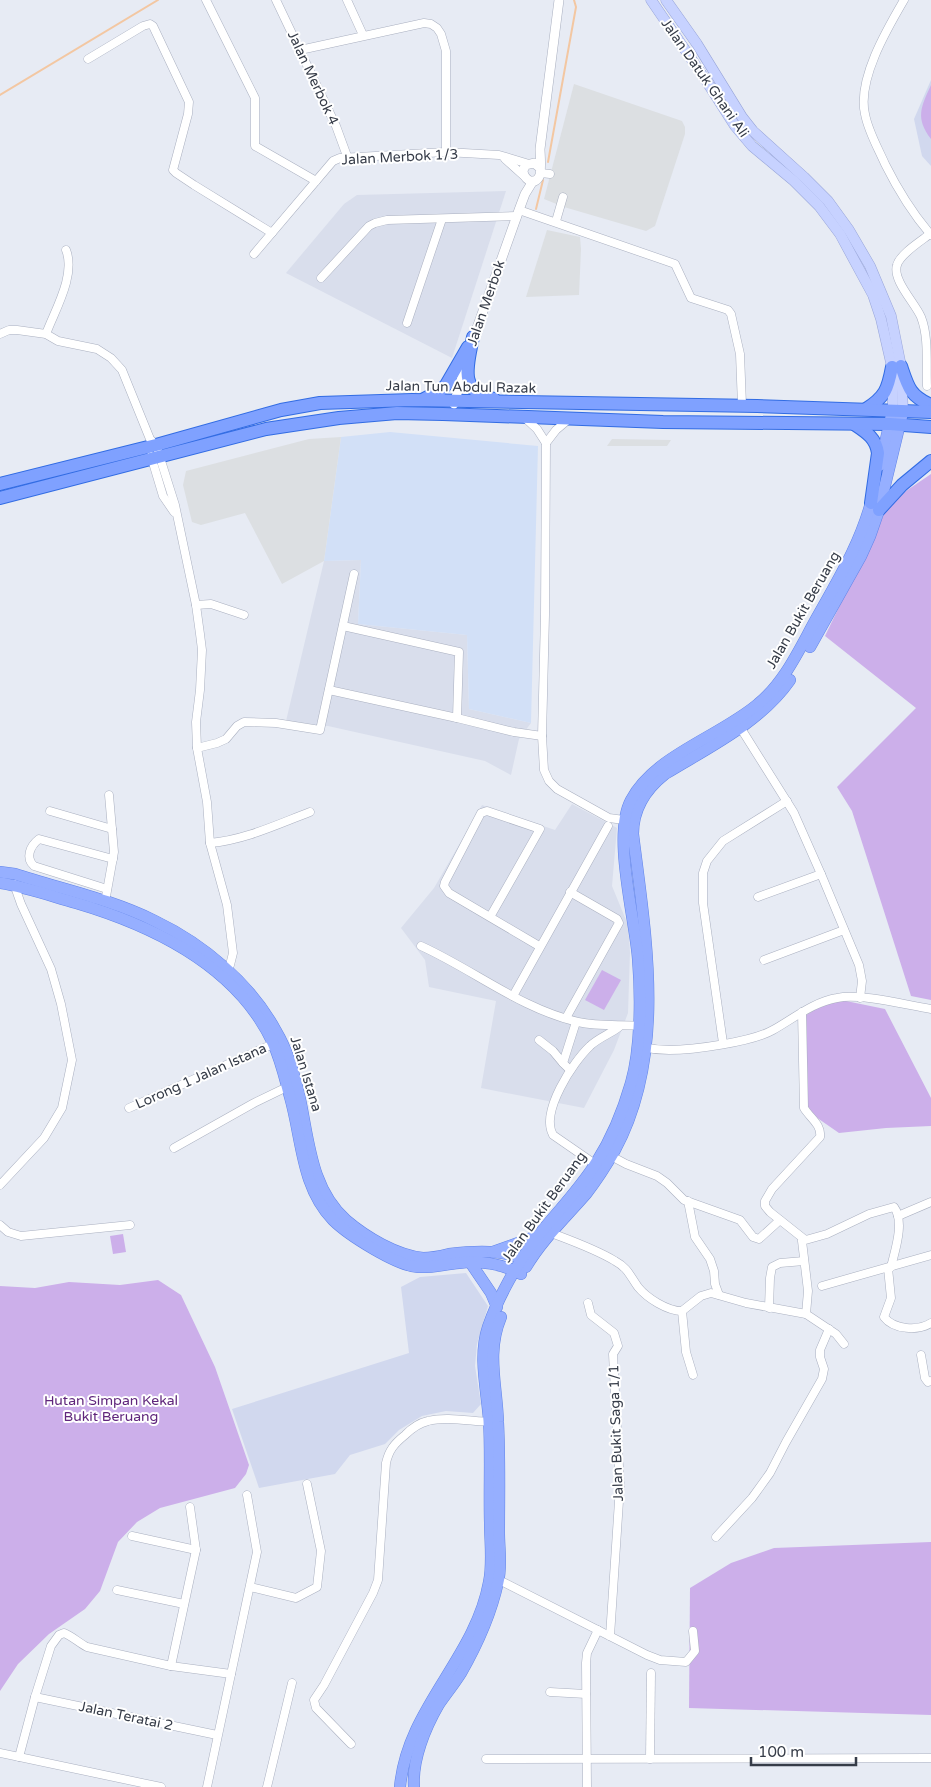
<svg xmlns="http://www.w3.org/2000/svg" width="931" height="1787" viewBox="0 0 931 1787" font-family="'Varela Round',sans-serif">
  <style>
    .residential { fill: #d9deec }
    .commercial { fill: #d2e0f7 }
    .education { fill: #d1d8ee }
    .green { fill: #ccafea }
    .parking { fill: #dcdfe2 }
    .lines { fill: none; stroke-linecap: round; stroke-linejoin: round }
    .stream { stroke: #f3c7a2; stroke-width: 2 }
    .minor-casing { stroke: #aab0c0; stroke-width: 9 }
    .tertiary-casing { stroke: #aab0c0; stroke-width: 10 }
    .secondary-casing { stroke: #98a5d9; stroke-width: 11 }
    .primary-casing { stroke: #6184e8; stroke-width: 12 }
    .trunk-casing { stroke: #326ce3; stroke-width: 14 }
    .minor { stroke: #fff; stroke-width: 8 }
    .tertiary { stroke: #fff; stroke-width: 9 }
    .secondary { stroke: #c7d2ff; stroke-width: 10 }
    .primary { stroke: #96afff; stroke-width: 11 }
    .trunk { stroke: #7fa1ff; stroke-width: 12 }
    .labels { text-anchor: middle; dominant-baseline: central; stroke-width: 4; stroke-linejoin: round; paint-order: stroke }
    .street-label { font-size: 14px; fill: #363c48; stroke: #fff }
    .park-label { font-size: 14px; fill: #60267c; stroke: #fff }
  </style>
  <rect width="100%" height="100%" fill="#e7ebf4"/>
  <g class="residential">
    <path d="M506,191L452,358L286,273L344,204L357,195Z"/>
    <path d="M361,560L358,624L467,635L469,709L531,723L519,739L511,775L485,761L328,726L286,721L324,561Z"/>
    <path d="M572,804L617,828L612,886L628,925L630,952L628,1013L614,1050L584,1108L481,1088L496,1001L429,987L425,960L401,928L434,888L482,805L555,830Z"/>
  </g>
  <path class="commercial" d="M390,432L538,446L531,723L469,709L467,635L358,624L361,560L324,561L341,437Z"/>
  <g class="education">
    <path d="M931,80V166L922,156L914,119Z"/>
    <path d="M466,1273L488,1306L477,1344L475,1366L481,1404L473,1413L446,1411L422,1416L399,1430L385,1444L350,1455L335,1474L259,1488L232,1409L409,1353L401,1287L420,1277Z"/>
  </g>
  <g class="green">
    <path d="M931,85V139C915,118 921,107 931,85Z"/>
    <path d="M931,474V1000L911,996L852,811L837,787L916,708L825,636L886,510L906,491Z"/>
    <path d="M602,970L621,980L604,1010L585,1000Z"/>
    <path d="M846,1001L885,1009L931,1098V1126L886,1128L839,1133L813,1115L808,1108L806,1085L805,1016L826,1002Z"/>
    <path d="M123,1234L126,1252L113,1254L110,1236Z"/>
    <path d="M158,1280L181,1295L215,1367L249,1465L246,1474L235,1488L160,1508L137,1522L118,1542L100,1591L85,1609L49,1634L18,1664L0,1691V1286L35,1288L69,1282L120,1285Z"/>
    <path d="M931,1542V1715L689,1708L690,1588L731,1563L774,1548Z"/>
  </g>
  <g class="parking">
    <path d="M574,84L682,121L685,127V134L655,226L646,231L564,207L544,199Z"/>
    <path d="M547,230L580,237L581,249L579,295L526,297Z"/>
    <path d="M341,437L324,561L282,584L245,513L201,525L192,522L183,485L186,471L309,439Z"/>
    <path d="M612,439L671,440L667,446H607Z"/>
  </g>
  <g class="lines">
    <g class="stream">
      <path d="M0,95L158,0"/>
      <path d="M548,162L576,7L574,0"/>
      <path d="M536,209L543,180"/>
    </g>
    <defs>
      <g id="minor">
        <path d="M206,0L255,98V146L316,181"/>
        <path d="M276,0L336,126L347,156"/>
        <path d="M347,0L363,35"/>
        <path d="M904,0C887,29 857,80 865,114C868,131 878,148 885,164C898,190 912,213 931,235"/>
        <path d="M300,50L424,23L431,24L437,28L441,34L446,51V152"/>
        <path d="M88,59L143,26L150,24L153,26L189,102L188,114L173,170L176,173L194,185L272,233"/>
        <path d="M505,159L524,176"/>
        <path d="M541,173L550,174"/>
        <path d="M519,210L675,264L691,298L728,310L731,314L740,354L742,405"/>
        <path d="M556,221L563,197"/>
        <path d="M254,254L333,161L340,158L446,152L499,155L529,164"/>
        <path d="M321,278L369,226L375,223L387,220L517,216"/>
        <path d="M407,323L442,219"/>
        <path d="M0,334L9,330H17L46,334L58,341L97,349L111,358L122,370L150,439L156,445L175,505L196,605L200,634L202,650L200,690L196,722L197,748L207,802L210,843L227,905L233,953L230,965L225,972"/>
        <path d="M46,334C55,310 76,275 66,250"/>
        <path d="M927,386C926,364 929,337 921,317C915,303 892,280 897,265C900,254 921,241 930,234"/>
        <path d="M525,418L537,429L546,443L545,615L542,736L544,770L549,781L557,789L609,818L624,820"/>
        <path d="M546,443L556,430L569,419"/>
        <path d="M151,456L163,496L174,512"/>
        <path d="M196,605L211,604L244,615"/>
        <path d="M343,626L459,652L457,718"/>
        <path d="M329,690L457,718L514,732L542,736"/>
        <path d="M740,727L794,813L821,874L859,965L862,981L860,998"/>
        <path d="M197,748L217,743L226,739L237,726L244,722L276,723L320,730L354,574"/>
        <path d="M50,811L112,829"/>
        <path d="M210,843C245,840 278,824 310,812"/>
        <path d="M107,889L34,866C25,858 30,846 39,839L113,859"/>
        <path d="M758,897L821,874"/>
        <path d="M105,902L114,852L109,795"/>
        <path d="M490,917L540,829L487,811L481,813L445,882L444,886L449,893L539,946"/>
        <path d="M421,946C474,970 521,1009 578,1022C600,1027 621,1024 643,1026"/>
        <path d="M764,960L844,930"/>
        <path d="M513,996L608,826"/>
        <path d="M802,1012L804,1108C810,1118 822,1125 820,1137L772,1189L765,1201V1206L770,1212L804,1239"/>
        <path d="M566,1018L619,923L617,919L570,892"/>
        <path d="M539,1040L553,1051L563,1063"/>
        <path d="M723,1043L703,903V873L707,861L723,841L787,801"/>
        <path d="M642,1047C651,1049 660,1050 669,1050C693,1050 752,1042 773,1030C793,1019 813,1002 837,998C860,993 906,1005 931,1009"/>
        <path d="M570,1070L563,1063L576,1022"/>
        <path d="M129,1108L273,1044"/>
        <path d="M174,1148L254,1103L287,1087"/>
        <path d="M611,1156L626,1164L657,1176L667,1183L684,1200L740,1220L753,1237L759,1239L780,1220"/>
        <path d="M595,1164L553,1135C540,1112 573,1062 590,1046C598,1038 610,1034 619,1027"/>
        <path d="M0,1185L44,1138L62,1108L72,1060L61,1004L51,969L21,904L14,884"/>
        <path d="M688,1201L695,1237L710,1259L714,1271L715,1284L719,1295"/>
        <path d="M898,1216L931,1202"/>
        <path d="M0,1225L8,1232L21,1236L130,1225"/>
        <path d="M551,1233C572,1241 595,1249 615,1261C628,1268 630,1276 638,1287C647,1298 667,1311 682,1311L701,1296L711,1293L746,1303L806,1314"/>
        <path d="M888,1268L891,1298L884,1317C894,1330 918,1331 931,1323"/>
        <path d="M822,1286L931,1255"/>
        <path d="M588,1303L591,1315L614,1333L618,1346L613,1354L620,1486L610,1636"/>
        <path d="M769,1308L770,1278L772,1267L780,1263L804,1261"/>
        <path d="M682,1311L686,1352L693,1375"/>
        <path d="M844,1344L836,1334L806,1314L808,1291L802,1241L827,1234L869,1214L894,1207C905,1222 895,1250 891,1267"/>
        <path d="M921,1355L925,1378L928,1382L931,1381"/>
        <path d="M132,1536L196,1550"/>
        <path d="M716,1537L752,1498L770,1473L786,1442L822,1379L824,1369L820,1357V1350L829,1329"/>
        <path d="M499,1580L647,1655L660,1660L686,1662L695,1651L693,1631"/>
        <path d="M250,1587L296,1598L317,1587L321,1551L307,1484"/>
        <path d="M117,1590L184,1604"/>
        <path d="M171,1666L196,1550L190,1507"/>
        <path d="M550,1692L586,1694"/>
        <path d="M35,1697L217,1735"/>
        <path d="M351,1744L316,1708L314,1700L324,1685L373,1593L378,1580L386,1463C389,1450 394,1444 405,1435C411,1429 419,1423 428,1421C448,1416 473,1422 494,1422"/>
        <path d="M0,1753L161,1787"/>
        <path d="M19,1757L35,1697L51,1646L59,1635L64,1633C72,1636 79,1643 87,1647L171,1666L231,1674"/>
        <path d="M486,1759L931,1758"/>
        <path d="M650,1759L651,1673"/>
        <path d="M207,1787L257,1552L247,1495"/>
        <path d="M267,1787L292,1683"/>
        <path d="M587,1787L586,1663L587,1653L598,1630"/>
      </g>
      <g id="tertiary">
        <path d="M539,167L534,163L526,165L523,170C523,178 533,187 539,177C542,173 540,154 540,149L559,0"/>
        <path d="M472,342L519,210L525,194L533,181"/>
        <path d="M454,404L465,366"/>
      </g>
      <g id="secondary">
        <path d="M651,0L707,82L735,126L752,146L794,181L819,206L840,234L873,295L881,319L892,367L893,410"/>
        <path d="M666,0L697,44L742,117L753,131L804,177L828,201L849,230L870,266L891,316L901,366L903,411"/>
      </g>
      <g id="primary">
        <path d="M880,465L891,417"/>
        <path d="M810,647L861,556L870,536L879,510L903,411"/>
        <path d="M0,872L15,874C61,889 111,899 155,921C203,944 250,983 276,1031C288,1051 295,1076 300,1099C309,1141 311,1189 346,1220C366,1237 396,1255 423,1258C432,1258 441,1256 449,1254C474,1251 505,1249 527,1261"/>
        <path d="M0,883C26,887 51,896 76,903C154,926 237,966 273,1043C281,1061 285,1079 290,1097C302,1139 301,1187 333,1220C348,1235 397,1266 418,1267C432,1268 445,1264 459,1263C479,1260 503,1264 521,1274"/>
        <path d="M493,1252L537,1236"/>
        <path d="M470,1262L491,1293L497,1307"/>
        <path d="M526,1267C542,1240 565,1218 586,1194C596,1181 607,1164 615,1150C667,1053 646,938 633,834C633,809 646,789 665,774C709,747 760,723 790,680"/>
        <path d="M400,1787C407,1708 475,1659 489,1582C493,1563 490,1542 490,1523C489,1489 491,1455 489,1421C487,1390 478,1357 488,1327C498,1297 518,1262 537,1237C557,1212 579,1190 596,1163C612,1138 623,1111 631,1083C641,1048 641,996 638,959C635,918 612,835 631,800C655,755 719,737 758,704C784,683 799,650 815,621C838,580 862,541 873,495"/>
        <path d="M414,1787C412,1760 425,1728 439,1704C446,1694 454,1684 461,1673C477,1645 491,1614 498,1582C502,1567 499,1548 499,1533C499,1496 500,1459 498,1422C497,1385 486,1353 501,1317"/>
      </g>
      <g id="trunk">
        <path d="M473,337C468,364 457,392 494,399"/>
        <path d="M901,366C908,387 910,396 931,405"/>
        <path d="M424,399L441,390L446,385L468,347"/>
        <path d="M866,409C885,397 888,389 892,367"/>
        <path d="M854,424C866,432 876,438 878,453L871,503"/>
        <path d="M0,484L156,445L281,410L320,403L412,400L757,406L931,412"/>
        <path d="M0,498L266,429L339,418L397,413L443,414L663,422L890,424L931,427"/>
        <path d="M879,510L902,485L931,461"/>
      </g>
    </defs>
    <use href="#minor" class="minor-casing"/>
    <use href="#tertiary" class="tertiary-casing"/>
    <use href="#secondary" class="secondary-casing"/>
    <use href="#primary" class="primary-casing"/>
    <use href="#trunk" class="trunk-casing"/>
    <use href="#minor" class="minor"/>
    <use href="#tertiary" class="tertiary"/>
    <use href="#secondary" class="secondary"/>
    <use href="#primary" class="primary"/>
    <use href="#trunk" class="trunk"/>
  </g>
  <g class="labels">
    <g class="street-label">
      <text transform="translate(313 78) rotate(65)">Jalan Merbok 4</text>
      <text transform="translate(705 78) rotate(55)">Jalan Datuk Ghani Ali</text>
      <text transform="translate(400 157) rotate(-3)">Jalan Merbok 1/3</text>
      <text transform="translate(486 303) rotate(-71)">Jalan Merbok</text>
      <text transform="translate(461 387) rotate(1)">Jalan Tun Abdul Razak</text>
      <text transform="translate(803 610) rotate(-60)">Jalan Bukit Beruang</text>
      <text transform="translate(306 1074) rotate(73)">Jalan Istana</text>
      <text transform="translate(201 1076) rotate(-24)">Lorong 1 Jalan Istana</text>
      <text transform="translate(544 1207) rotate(-54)">Jalan Bukit Beruang</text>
      <text transform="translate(616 1433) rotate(-92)">Jalan Bukit Saga 1/1</text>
      <text transform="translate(126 1716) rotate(12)">Jalan Teratai 2</text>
    </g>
    <g class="park-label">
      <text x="111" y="1400">Hutan Simpan Kekal<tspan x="111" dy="16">Bukit Beruang</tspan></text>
    </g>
  </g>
  <path d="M751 1757v8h105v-8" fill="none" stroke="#363c48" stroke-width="2.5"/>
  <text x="758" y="1757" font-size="15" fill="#363c48" stroke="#ffffff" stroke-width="4" paint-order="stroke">100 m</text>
</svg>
